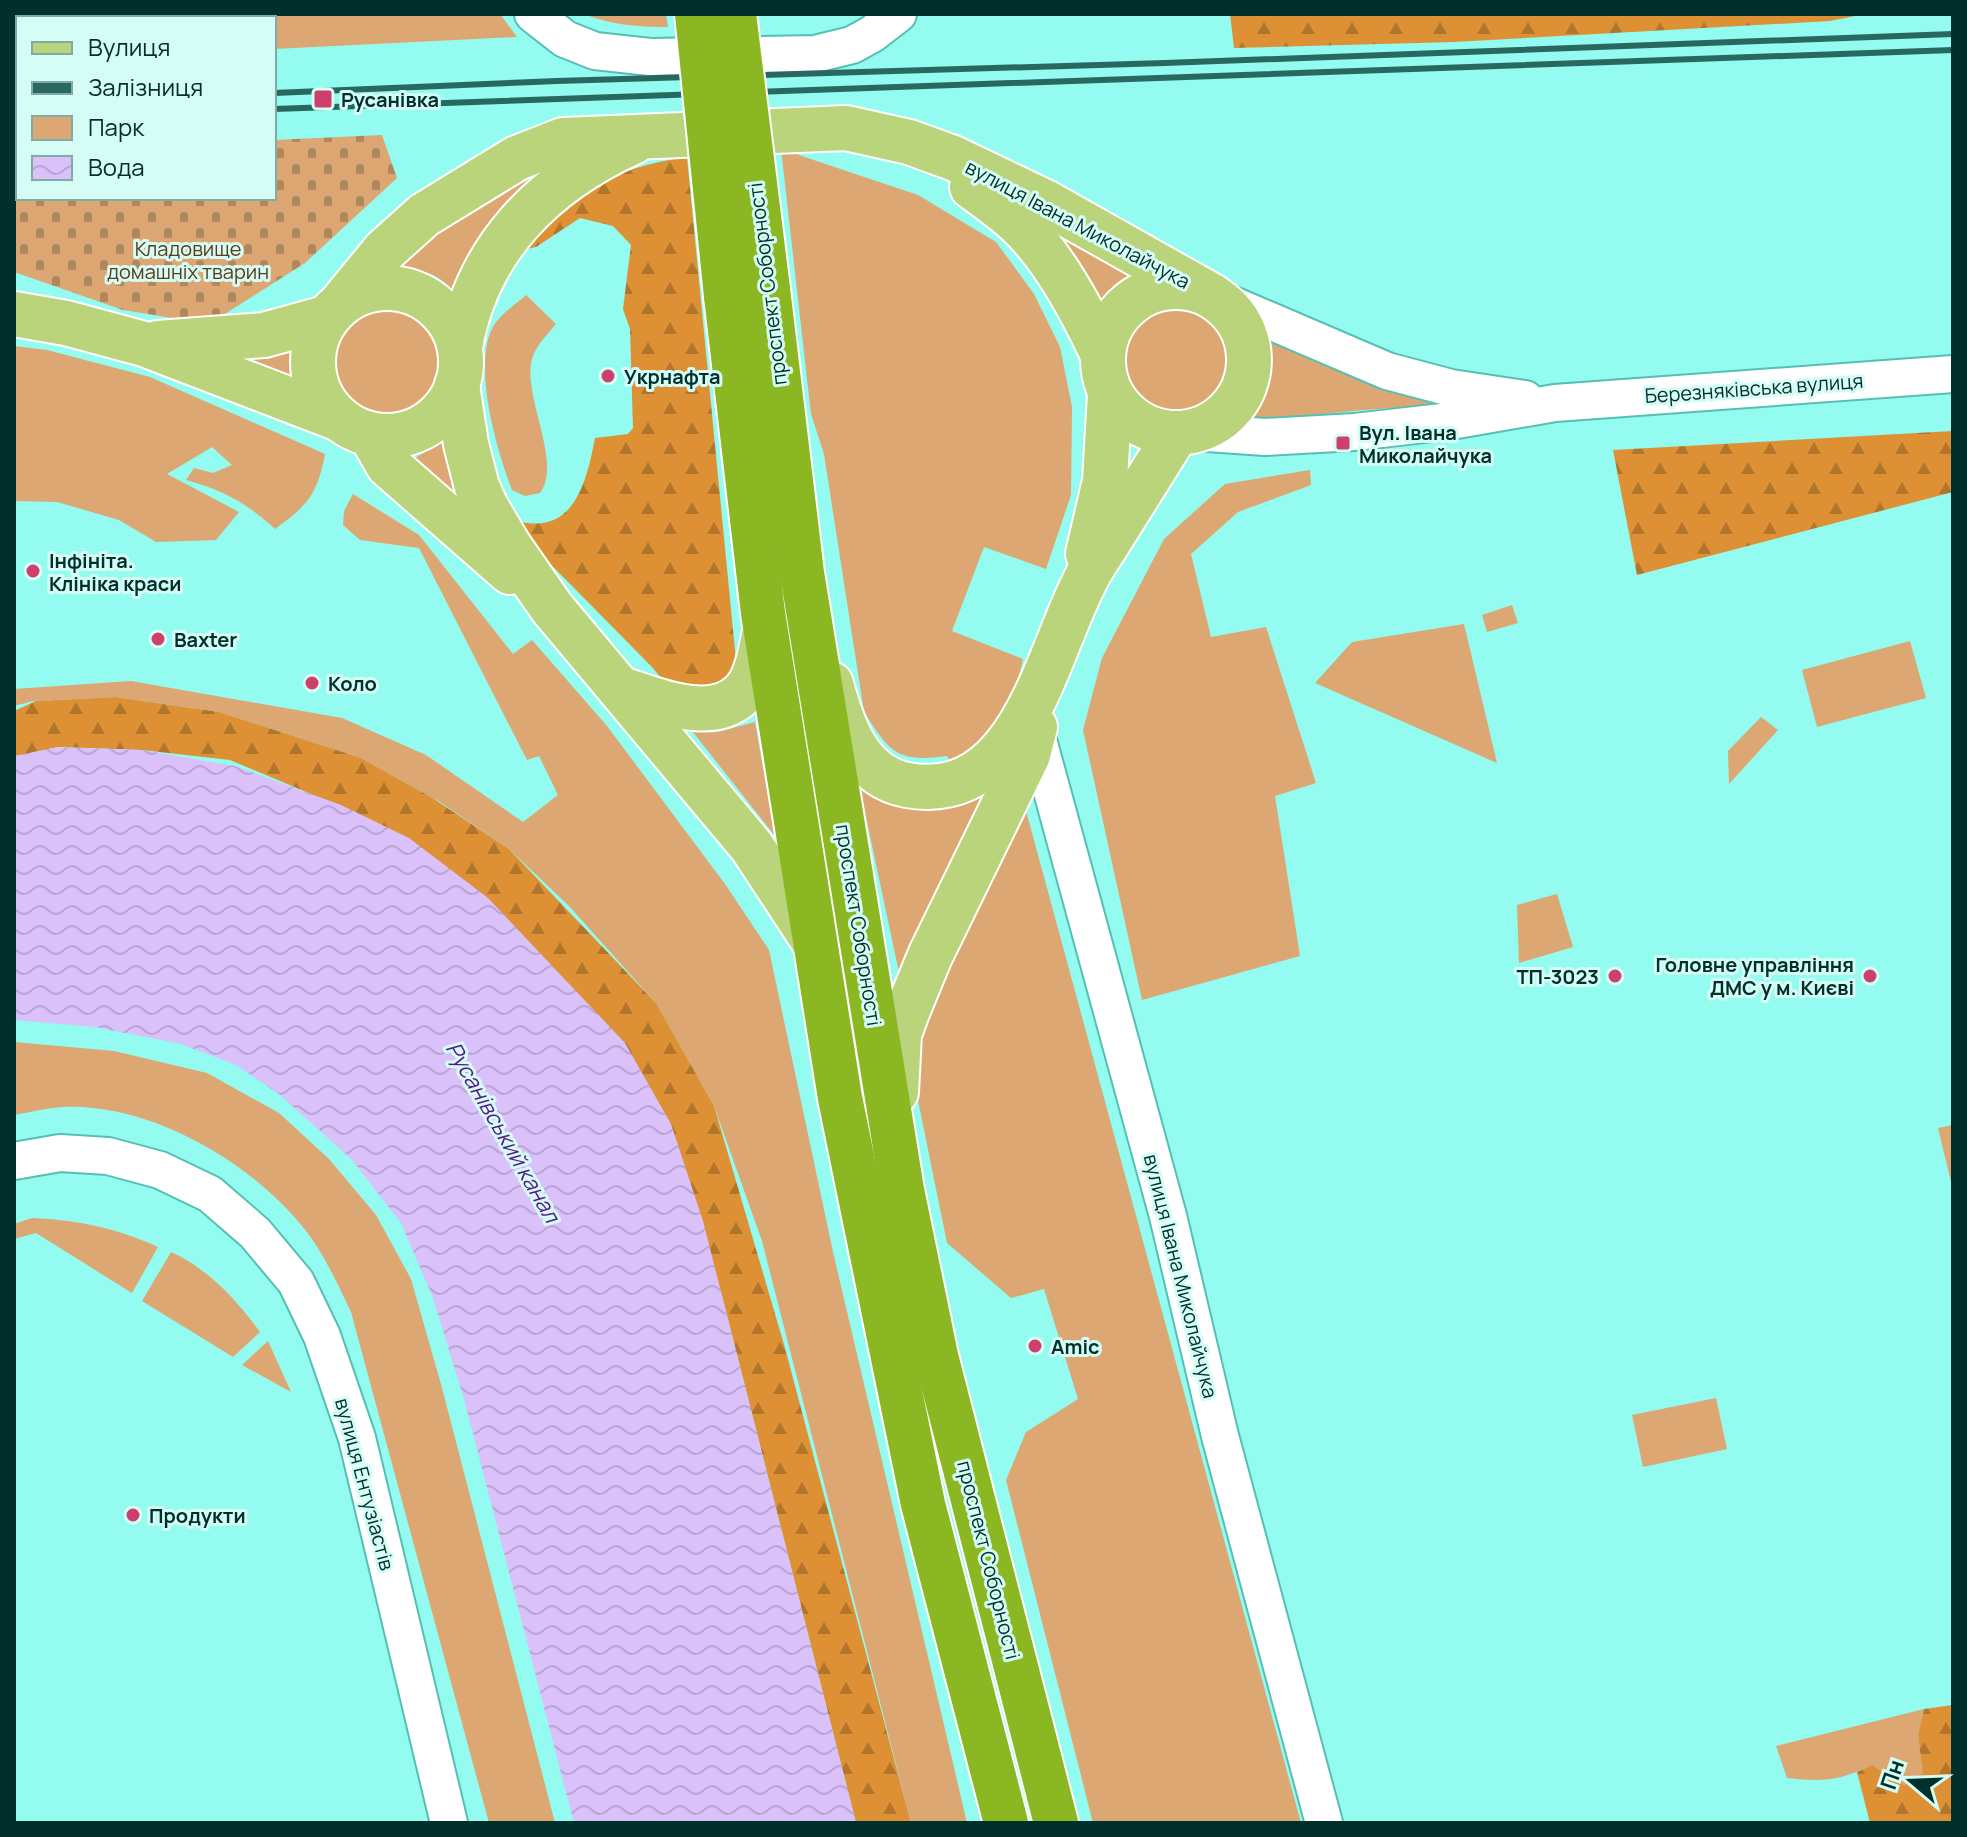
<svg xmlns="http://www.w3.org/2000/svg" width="1967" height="1837" viewBox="0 0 1967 1837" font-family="Manrope,sans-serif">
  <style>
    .green { fill: #dca772 }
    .forest { fill: url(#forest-firs) }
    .cemetery { fill: url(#cemetery-stones) }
    .water { fill: url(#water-waves) }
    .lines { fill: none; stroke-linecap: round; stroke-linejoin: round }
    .minor-casing { stroke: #55bfb4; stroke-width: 40 }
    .major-casing { stroke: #fff; stroke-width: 48 }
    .highway-casing { stroke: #fff; stroke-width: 48 }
    .minor { stroke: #fff; stroke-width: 36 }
    .major { stroke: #b9d47a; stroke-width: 44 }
    .highway { stroke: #8bb822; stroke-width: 44 }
    .rail { stroke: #286861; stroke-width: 6 }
    .highway-bridge-casing { stroke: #fff; stroke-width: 48; stroke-linecap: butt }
    .highway-bridge { stroke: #8bb822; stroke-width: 44 }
    .poi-dot { fill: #ce406c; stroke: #d6fcf6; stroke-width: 3 }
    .labels { text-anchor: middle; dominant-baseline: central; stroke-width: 6; stroke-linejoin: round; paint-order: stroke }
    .poi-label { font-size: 20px; font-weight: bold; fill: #00302c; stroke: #d6fcf6; text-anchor: start }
    .street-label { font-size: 20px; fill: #00302c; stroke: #d6fcf6 }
    .park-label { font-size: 20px; fill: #5b3a17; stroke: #d6fcf6 }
    .water-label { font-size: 22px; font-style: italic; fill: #581886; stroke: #d6fcf6 }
  </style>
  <defs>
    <pattern id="forest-firs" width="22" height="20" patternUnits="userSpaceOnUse" patternTransform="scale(2)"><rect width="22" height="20" fill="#dd9034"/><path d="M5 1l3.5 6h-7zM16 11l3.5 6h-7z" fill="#b1762c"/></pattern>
    <pattern id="cemetery-stones" width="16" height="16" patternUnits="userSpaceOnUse" patternTransform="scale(2)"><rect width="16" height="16" fill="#dca772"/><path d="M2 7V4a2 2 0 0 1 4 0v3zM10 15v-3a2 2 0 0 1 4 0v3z" fill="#b0885e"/></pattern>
    <pattern id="water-waves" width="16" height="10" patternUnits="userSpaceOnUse" patternTransform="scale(2)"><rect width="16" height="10" fill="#dbc1fa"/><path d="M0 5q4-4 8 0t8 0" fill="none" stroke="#baa6d6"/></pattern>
  </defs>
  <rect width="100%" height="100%" fill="#93fbef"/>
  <g class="green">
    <path d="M14,14H500L517,37L274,49V18H18V62L14,63Z"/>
    <path d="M584,14H666L668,27C638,27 612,25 584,14Z"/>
    <path d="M781,149L918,195L996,242L1034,294L1060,347L1072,407L1071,495L1046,569L984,547L952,631L1023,659C1014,706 985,736 955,770L947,756C896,763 890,752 864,712L824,454L811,414Z"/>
    <path d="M558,160L456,295C437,270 421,270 391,268L476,199Z"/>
    <path d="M1022,205L1145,269L1116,286L1094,314Z"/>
    <path d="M526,295L556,324C547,335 536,345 532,359C522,396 563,462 540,493L525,496L512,490C497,451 471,363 494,325C502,313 516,304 526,295Z"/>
    <circle cx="1178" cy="360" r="57"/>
    <circle cx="387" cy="362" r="59"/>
    <path d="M1261,325L1478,402L1364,410L1237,422C1265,386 1274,371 1261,325Z"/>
    <path d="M296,343L295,378L241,355Z"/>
    <path d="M14,346L47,350L150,377L325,454C317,495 308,505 275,529C245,502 225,491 186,480L194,468L213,473L232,465L212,447L167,474L239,512L216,540L156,542L119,520L57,502L14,501Z"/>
    <path d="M450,435L469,506L428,473L405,465Z"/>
    <path d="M1310,470L1311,485L1238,512L1191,554L1211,637L1266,627L1316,783L1275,796L1300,956L1142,1000L1083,730L1102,658L1164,539L1225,484Z"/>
    <path d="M353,494L419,535L513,654L532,640L607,726L725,884L769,950L833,1252L967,1823H911L762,1241L714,1106L656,1003L569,906L509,849L440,802L361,758L219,712L115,697L33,701L14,706V689L131,681L342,718L426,755L523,822L558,795L539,756L527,760L419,548L360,540L343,525L344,511Z"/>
    <path d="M1512,605L1518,623L1487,632L1482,615Z"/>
    <path d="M1464,624L1497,763L1315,683L1352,642Z"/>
    <path d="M1910,641L1926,698L1817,727L1802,670Z"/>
    <path d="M1761,717L1778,730L1729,784L1728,751Z"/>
    <path d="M755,722L775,836L692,731L718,732Z"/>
    <path d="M1007,771L901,982L859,784Z"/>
    <path d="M1022,796L1301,1823H1093L1006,1480L1026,1432L1078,1399L1044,1289L1011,1298L947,1243L910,1061L937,966Z"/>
    <path d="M1557,894L1573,947L1519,963L1517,905Z"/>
    <path d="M14,1042L114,1051L207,1073L279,1113L329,1159L376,1215L411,1279L442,1388L555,1823H489L351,1312C337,1283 323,1251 302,1226C249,1161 150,1103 63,1107C47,1108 30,1112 14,1115Z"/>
    <path d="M1953,1125V1190L1938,1128Z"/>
    <path d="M32,1218C77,1220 117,1228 158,1247L132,1293L36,1233L14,1239V1224Z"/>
    <path d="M171,1252C208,1269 236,1299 260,1332L233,1357L142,1301Z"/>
    <path d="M268,1341L291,1392L242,1365Z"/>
    <path d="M1716,1398L1727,1449L1643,1467L1632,1415Z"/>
    <path d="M1924,1709L1918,1735L1924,1773L1904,1785L1872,1765C1839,1781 1823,1782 1787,1778L1776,1746Z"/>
  </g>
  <g class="forest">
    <path d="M1230,14H1865L1830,21L1454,42L1234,48Z"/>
    <path d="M687,157L736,661L731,685L718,698L669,687L651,666L504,517C570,542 585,491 595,438L628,434L633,428L630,329L623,309L631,245L613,226L580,218L536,247L522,250C579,194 604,169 687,157Z"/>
    <path d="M1953,431V492L1637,575L1613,450Z"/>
    <path d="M115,697L219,712L361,758L431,797L509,849L656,1003L714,1106L785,1348L911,1823H856L720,1288L311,794L230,760L142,750L58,747L14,757V711L36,701Z"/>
    <path d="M1953,1705V1823H1870L1857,1772L1872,1765L1904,1785L1923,1773L1918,1735L1924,1709Z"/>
  </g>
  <path class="cemetery" d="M382,135L397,178L305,263L209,324L123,310L14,272V152H18V198H274V140Z"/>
  <path class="water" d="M58,747L142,750L235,766L341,805L409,838L488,898L625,1043L671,1124L703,1221L856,1823H574L464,1399L433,1298L401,1223L352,1160L279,1094L236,1065L181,1044L95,1027L14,1020V756Z"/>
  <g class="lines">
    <defs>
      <g id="minor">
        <path d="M533,14L565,39L595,51L650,57L815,54L852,45L872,34L898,14"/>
        <path d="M1212,296L1387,371L1451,388L1525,399"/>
        <path d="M1193,432L1265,437L1355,432L1451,421L1555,403L1953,374"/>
        <path d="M1035,729L1168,1216L1220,1436L1324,1823"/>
        <path d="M14,1161L60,1153L108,1156L160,1170L210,1194L255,1233L296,1282L322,1336L357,1438L449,1823"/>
      </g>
      <g id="major">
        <path d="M972,187C987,198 1003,209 1017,222C1052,254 1082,310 1102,353"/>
        <circle cx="1176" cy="360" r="73"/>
        <circle cx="387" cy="362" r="74"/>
        <path d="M344,300L385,250L424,215L517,158L563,140L846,128L909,142L953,158L1045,202L1212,296"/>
        <path d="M14,314L66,323L144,344L337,418"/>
        <path d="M158,343L264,335L326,318"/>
        <path d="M460,347C477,248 544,182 633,142"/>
        <path d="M457,385L466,444L477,487L486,507L509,546L552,608L752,847L813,940"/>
        <path d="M371,435L388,465L510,572"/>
        <path d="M1088,554L1105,481L1110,394"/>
        <path d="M831,684C842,725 858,776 907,785C1019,805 1045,660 1083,585C1090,568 1102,553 1111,538C1133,503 1154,469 1176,434"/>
        <path d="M621,689C659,701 721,728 749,685C759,669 761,649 765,631"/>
        <path d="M896,1092L899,1034L907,1012L930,956L1028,755L1035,727"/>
      </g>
      <g id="highway">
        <path d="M768,289L802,573L902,1190L936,1356L1056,1823"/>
        <path d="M726,296L763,613L840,1098L923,1504L1006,1823"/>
      </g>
    </defs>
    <use href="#minor" class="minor-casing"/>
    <use href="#major" class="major-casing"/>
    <use href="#highway" class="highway-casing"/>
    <use href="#minor" class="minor"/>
    <use href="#major" class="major"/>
    <use href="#highway" class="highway"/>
    <g class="rail">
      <path d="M274,93L557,81L1165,63L1953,34"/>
      <path d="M14,105H18"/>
      <path d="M274,109L1953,50"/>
      <path d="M14,119H18"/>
    </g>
    <defs>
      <g id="highway-bridge">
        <path d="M697,14L726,296"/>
        <path d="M734,14L768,289"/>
      </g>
    </defs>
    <use href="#highway-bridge" class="highway-bridge-casing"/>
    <use href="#highway-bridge" class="highway-bridge"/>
  </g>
  <g class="poi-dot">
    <rect x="313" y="89" width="20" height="20" rx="4"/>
    <circle cx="608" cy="376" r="8"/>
    <rect x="1335" y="435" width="16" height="16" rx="4"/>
    <circle cx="33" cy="571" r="8"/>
    <circle cx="158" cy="639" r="8"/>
    <circle cx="312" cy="683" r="8"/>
    <circle cx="1615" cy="976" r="8"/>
    <circle cx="1870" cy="976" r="8"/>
    <circle cx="1035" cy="1346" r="8"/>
    <circle cx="133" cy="1515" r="8"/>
  </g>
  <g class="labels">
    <g class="poi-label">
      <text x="341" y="99">Русанівка</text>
      <text x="624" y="376">Укрнафта</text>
      <text x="1359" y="432">Вул. Івана<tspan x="1359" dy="23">Миколайчука</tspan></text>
      <text x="49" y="560">Інфініта.<tspan x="49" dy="23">Клініка краси</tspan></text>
      <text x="174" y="639">Baxter</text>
      <text x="328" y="683">Коло</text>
      <text x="1854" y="964" text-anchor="end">Головне управління<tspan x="1854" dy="23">ДМС у м. Києві</tspan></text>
      <text x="1599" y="976" text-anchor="end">ТП-3023</text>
      <text x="1051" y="1346">Amic</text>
      <text x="149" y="1515">Продукти</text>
    </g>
    <g class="street-label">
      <text transform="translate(1078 224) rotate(28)">вулиця Івана Миколайчука</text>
      <text transform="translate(767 284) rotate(-97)">проспект Соборності</text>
      <text transform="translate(1754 388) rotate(-4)">Березняківська вулиця</text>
      <text transform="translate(859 925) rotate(81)">проспект Соборності</text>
      <text transform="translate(1181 1276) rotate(76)">вулиця Івана Миколайчука</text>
      <text transform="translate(365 1484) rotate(75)">вулиця Ентузіастів</text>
      <text transform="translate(989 1560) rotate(76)">проспект Соборності</text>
    </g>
    <g class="park-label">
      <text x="188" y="248">Кладовище<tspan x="188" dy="23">домашніх тварин</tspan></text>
    </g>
    <g class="water-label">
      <text transform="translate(503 1132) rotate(60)">Русанівський канал</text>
    </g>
  </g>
  <rect width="1967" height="1837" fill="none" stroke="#00302c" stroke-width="32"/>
  <rect x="16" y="16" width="260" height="184" fill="#d6fcf6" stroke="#80aaa5" stroke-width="2"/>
  <rect x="32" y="42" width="40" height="12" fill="#b9d47a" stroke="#80aaa5" stroke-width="2"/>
  <text x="88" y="56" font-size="24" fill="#00302c">Вулиця</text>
  <rect x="32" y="82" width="40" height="12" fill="#286861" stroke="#80aaa5" stroke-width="2"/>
  <text x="88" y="96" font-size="24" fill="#00302c">Залізниця</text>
  <rect x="32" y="116" width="40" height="24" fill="#dca772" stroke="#80aaa5" stroke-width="2"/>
  <text x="88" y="136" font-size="24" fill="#00302c">Парк</text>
  <rect x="32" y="156" width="40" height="24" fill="url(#water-waves)" stroke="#80aaa5" stroke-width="2"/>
  <text x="88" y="176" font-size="24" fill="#00302c">Вода</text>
  <g transform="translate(1911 1781) rotate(289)" stroke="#d6fcf6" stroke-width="6" paint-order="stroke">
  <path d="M0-6L14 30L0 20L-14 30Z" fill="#00302c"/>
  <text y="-12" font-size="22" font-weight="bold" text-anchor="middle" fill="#00302c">Пн</text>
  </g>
</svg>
